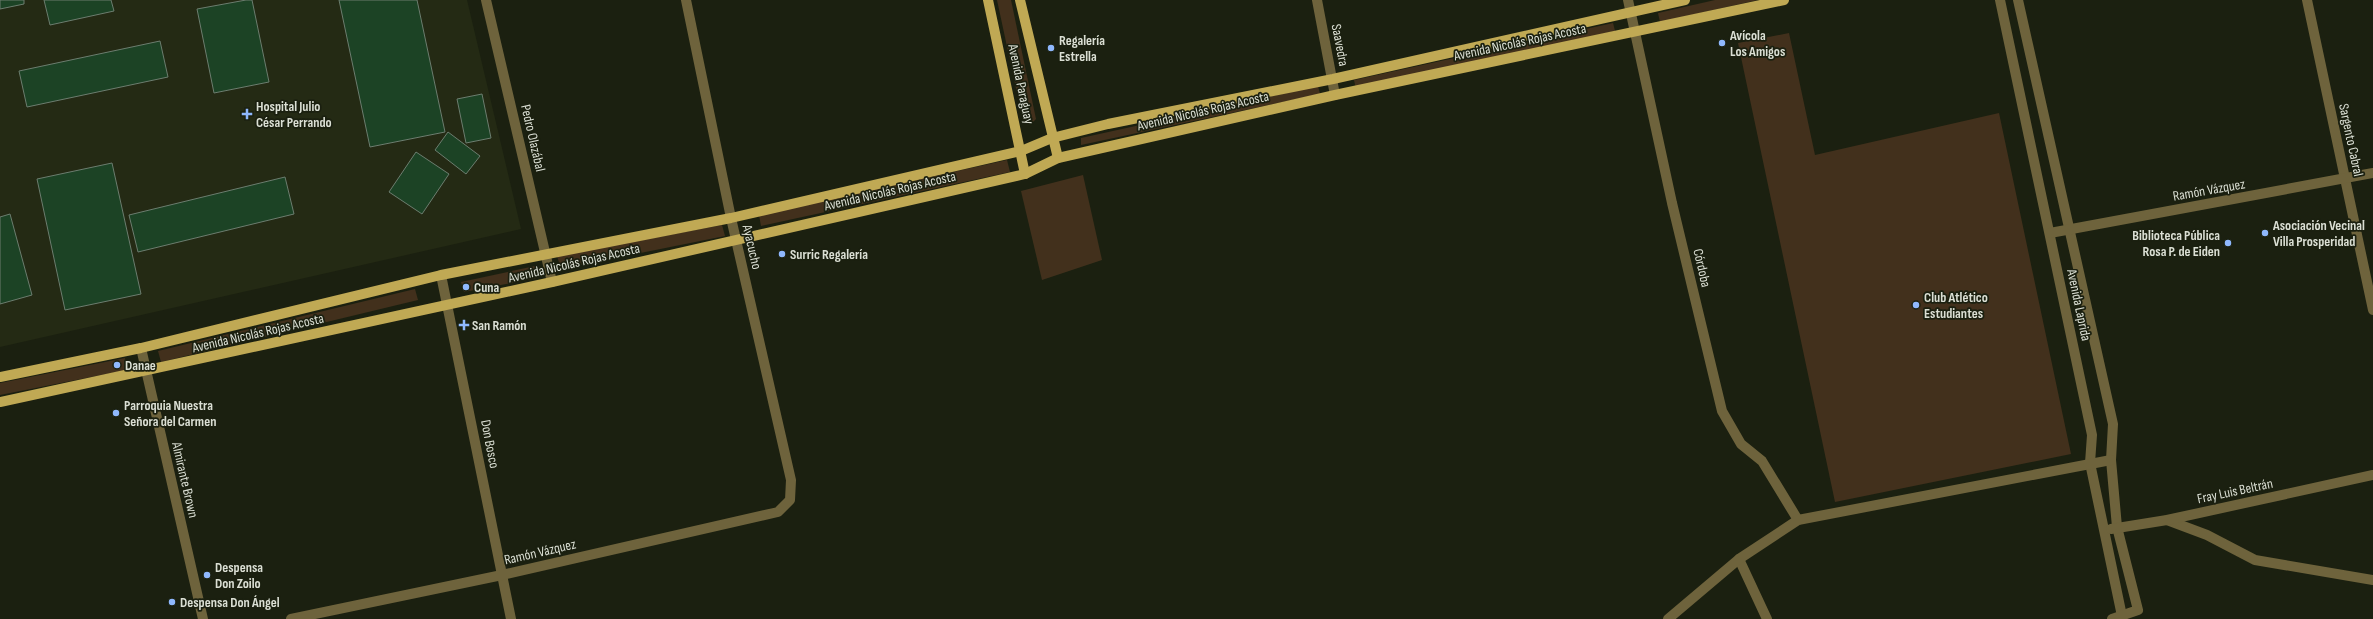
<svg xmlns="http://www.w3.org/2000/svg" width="2373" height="619" viewBox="0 0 2373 619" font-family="'Sofia Sans Condensed',sans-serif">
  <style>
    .built { fill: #242a14 }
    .green { fill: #42301c }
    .building { fill: #1c4325; stroke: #6c7d6f }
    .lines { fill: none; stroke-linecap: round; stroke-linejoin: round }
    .minor { stroke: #6e633c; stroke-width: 10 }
    .major { stroke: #c0a954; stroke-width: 10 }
    .poi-dot { fill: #8fb8fd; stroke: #1b2010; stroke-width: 1.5 }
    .labels { text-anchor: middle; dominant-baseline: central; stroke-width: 3.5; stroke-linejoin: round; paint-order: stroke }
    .poi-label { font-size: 14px; font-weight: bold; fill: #dbdfd4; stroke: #1b2010; text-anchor: start }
    .street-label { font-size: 14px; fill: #dbdfd4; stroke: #1b2010 }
  </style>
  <rect width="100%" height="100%" fill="#1b2010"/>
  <path class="built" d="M0,0H467L521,229L0,347Z"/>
  <g class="green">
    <path d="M997,0H1011L1036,119L1033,122L1023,121Z"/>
    <path d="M1715,0H1758L1660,22L1658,13Z"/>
    <path d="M1613,23L1615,31L1356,89L1354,80Z"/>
    <path d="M1789,33L1815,155L1999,113L2071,454L1835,502L1738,43Z"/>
    <path d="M1318,86L1320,94L1081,145V138Z"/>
    <path d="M1007,160L1010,172L761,226L759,215Z"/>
    <path d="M1083,175L1102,260L1042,280L1021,191Z"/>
    <path d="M722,225L725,236L561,269L557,256Z"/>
    <path d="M535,266L537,278L464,292L461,282Z"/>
    <path d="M415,289L418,300L161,362L158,351Z"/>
    <path d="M125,358L127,370L0,395V383Z"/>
  </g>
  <g class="building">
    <path d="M0,0H24V4L0,9Z"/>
    <path d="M44,0H111L114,11L50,25Z"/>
    <path d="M246,0H252L269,82L214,93L197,9Z"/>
    <path d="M339,0H417L445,132L370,147Z"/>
    <path d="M160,41L168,77L27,107L19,71Z"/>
    <path d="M482,94L491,138L466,143L457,99Z"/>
    <path d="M448,132L480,156L466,174L435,150Z"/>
    <path d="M416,152L449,174L422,214L389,192Z"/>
    <path d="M112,163L141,294L65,310L37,179Z"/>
    <path d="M285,177L294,214L138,252L129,215Z"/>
    <path d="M10,214L32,295L0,304V217Z"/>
  </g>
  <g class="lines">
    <g class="minor">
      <path d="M486,0L552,282"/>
      <path d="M1317,0L1335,95"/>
      <path d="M1628,0L1672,203L1722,411L1741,444L1762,461L1798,520"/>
      <path d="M2000,0L2092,435L2090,463L2122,616"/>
      <path d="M2018,0L2113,424L2111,460L2117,527L2138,610L2112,619"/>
      <path d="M2307,0L2373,310"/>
      <path d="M2050,233L2373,173"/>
      <path d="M441,275L511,619"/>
      <path d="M141,348L203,619"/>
      <path d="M2167,520L2207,535L2255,560L2373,580"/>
      <path d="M2111,529L2167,520L2373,475"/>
      <path d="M1739,559L1767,619"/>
      <path d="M291,619L502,575L778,512L790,500L791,480L731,218L686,0"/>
      <path d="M1668,619L1739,559L1798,520L2111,460"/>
    </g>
    <g class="major">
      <path d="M988,0L1025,174"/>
      <path d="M1020,0L1058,158"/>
      <path d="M0,377L141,348L441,275L731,218L1021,151L1052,138L1108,124L1333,79L1685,0"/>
      <path d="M0,402L552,282L1025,174L1058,158L1335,95L1784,0"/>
    </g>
  </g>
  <g class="poi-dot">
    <circle cx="1722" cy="43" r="4"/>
    <circle cx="1051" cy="48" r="4"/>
    <path d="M245 108h4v4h4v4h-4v4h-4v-4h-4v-4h4z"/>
    <circle cx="2265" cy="233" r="4"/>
    <circle cx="2228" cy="243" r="4"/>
    <circle cx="782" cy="254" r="4"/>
    <circle cx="466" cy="287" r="4"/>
    <circle cx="1916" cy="305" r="4"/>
    <path d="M462 319h4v4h4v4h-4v4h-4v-4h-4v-4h4z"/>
    <circle cx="117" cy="365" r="4"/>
    <circle cx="116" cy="413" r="4"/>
    <circle cx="207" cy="575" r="4"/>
    <circle cx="172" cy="602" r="4"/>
  </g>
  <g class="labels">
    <g class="poi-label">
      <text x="1730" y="35">Avícola<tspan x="1730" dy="16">Los Amigos</tspan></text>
      <text x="1059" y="40">Regalería<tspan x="1059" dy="16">Estrella</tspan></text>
      <text x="256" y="106">Hospital Julio<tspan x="256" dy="16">César Perrando</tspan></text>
      <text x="2273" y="225">Asociación Vecinal<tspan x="2273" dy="16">Villa Prosperidad</tspan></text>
      <text x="2220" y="235" text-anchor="end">Biblioteca Pública<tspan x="2220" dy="16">Rosa P. de Eiden</tspan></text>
      <text x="790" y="254">Surric Regalería</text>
      <text x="474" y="287">Cuna</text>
      <text x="1924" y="297">Club Atlético<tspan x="1924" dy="16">Estudiantes</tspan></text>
      <text x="472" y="325">San Ramón</text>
      <text x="125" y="365">Danae</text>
      <text x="124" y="405">Parroquia Nuestra<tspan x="124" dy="16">Señora del Carmen</tspan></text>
      <text x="215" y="567">Despensa<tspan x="215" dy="16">Don Zoilo</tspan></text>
      <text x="180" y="602">Despensa Don Ángel</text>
    </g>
    <g class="street-label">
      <text transform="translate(1520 42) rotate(-12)">Avenida Nicolás Rojas Acosta</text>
      <text transform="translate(1340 45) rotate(79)">Saavedra</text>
      <text transform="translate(1021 84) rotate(78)">Avenida Paraguay</text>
      <text transform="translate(1203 111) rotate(-13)">Avenida Nicolás Rojas Acosta</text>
      <text transform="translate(533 138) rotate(77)">Pedro Olazábal</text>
      <text transform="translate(2351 140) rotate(78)">Sargento Cabral</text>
      <text transform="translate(2209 190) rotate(-10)">Ramón Vázquez</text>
      <text transform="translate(890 191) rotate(-13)">Avenida Nicolás Rojas Acosta</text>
      <text transform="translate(752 247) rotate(77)">Ayacucho</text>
      <text transform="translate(574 263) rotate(-13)">Avenida Nicolás Rojas Acosta</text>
      <text transform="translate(1702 268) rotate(77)">Córdoba</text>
      <text transform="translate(2079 305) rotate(78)">Avenida Laprida</text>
      <text transform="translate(258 333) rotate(-13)">Avenida Nicolás Rojas Acosta</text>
      <text transform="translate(490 444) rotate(79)">Don Bosco</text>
      <text transform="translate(185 480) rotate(77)">Almirante Brown</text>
      <text transform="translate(2235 491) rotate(-12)">Fray Luis Beltrán</text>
      <text transform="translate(540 552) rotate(-13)">Ramón Vázquez</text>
    </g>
  </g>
</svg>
